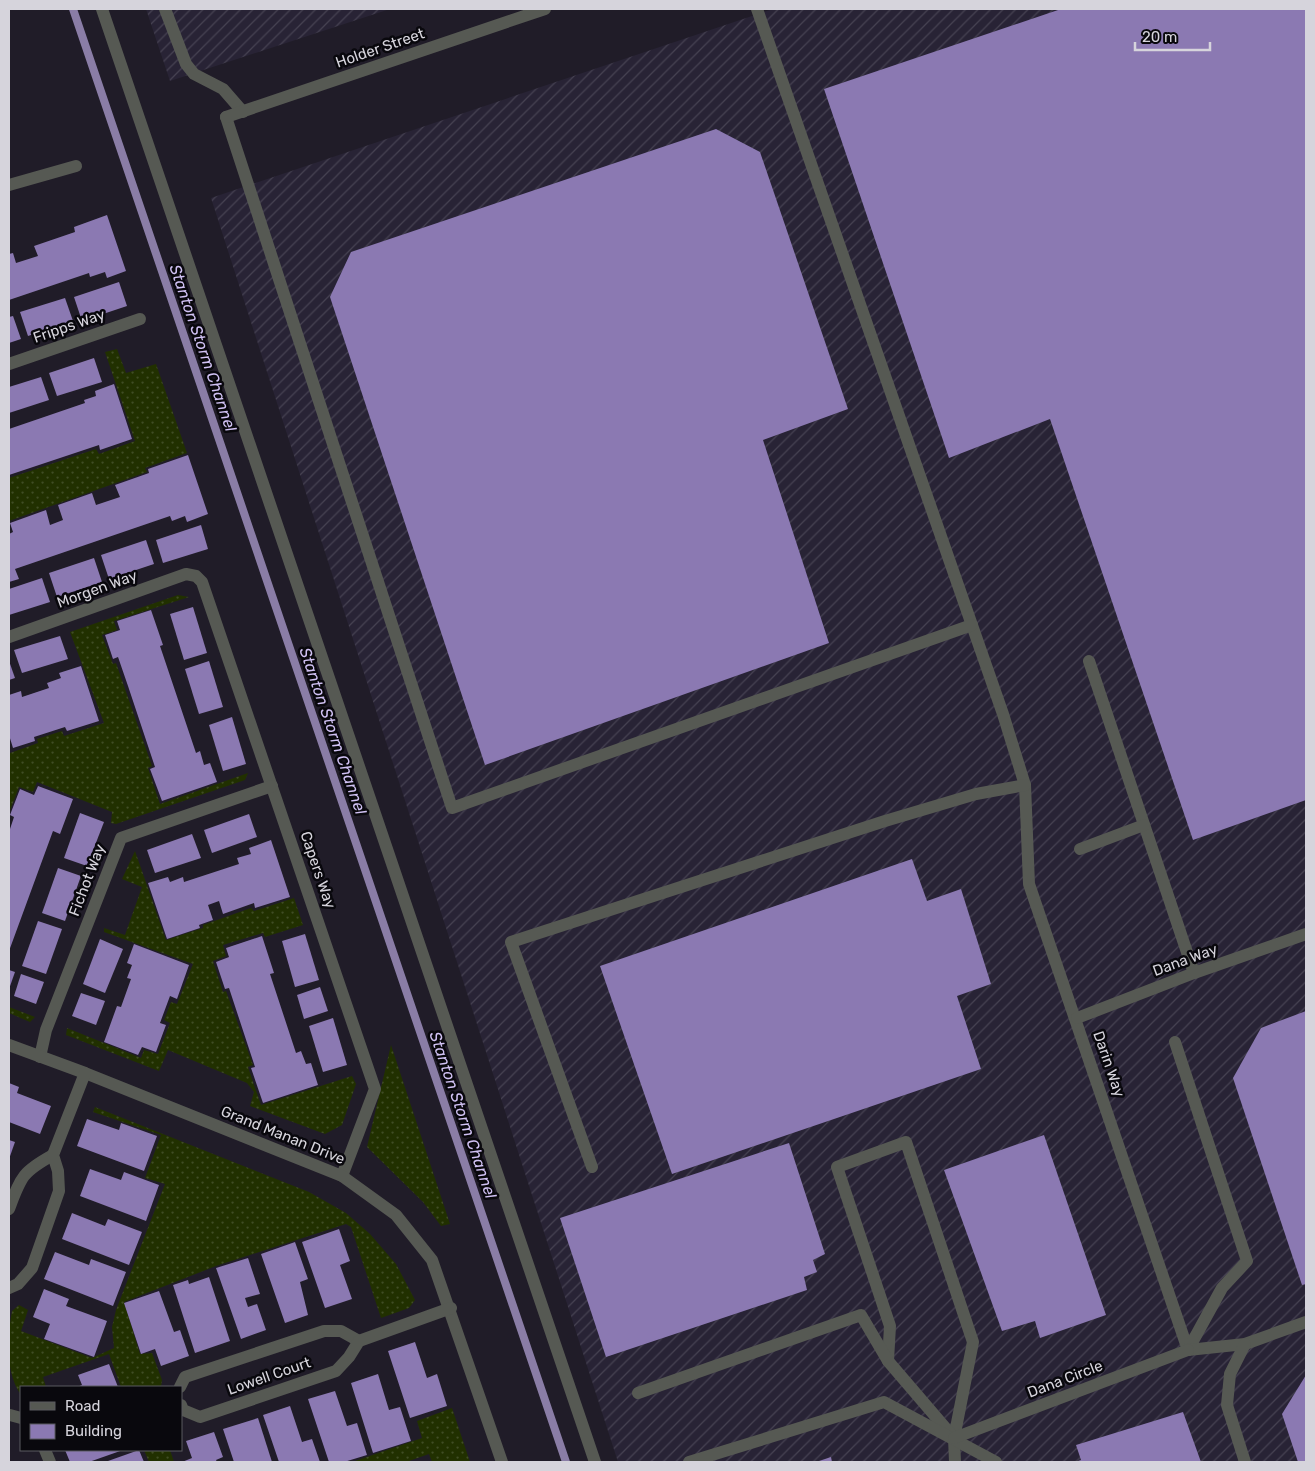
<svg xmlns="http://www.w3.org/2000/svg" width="1315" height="1471" viewBox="0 0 1315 1471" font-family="Rubik,sans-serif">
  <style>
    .industrial { fill: url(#industrial-furrows) }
    .grass { fill: url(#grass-dots) }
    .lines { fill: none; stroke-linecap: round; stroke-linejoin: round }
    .stream { stroke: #8a7da6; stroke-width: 8 }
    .building { fill: #8b79b2 }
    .service { stroke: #565953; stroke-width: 12 }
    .minor { stroke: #565953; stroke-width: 12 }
    .tertiary { stroke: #565953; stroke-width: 12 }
    .labels { text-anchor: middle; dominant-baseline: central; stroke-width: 5; stroke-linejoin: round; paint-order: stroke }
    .street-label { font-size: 15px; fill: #d6d4dc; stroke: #09080d }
    .water-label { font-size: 16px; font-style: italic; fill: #d1c2f4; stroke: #09080d }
  </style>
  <defs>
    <pattern id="industrial-furrows" width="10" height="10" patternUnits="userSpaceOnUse" patternTransform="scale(1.25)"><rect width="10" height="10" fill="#282335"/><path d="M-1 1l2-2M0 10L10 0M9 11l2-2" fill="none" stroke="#464252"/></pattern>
    <pattern id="grass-dots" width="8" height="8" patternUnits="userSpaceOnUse" patternTransform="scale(1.25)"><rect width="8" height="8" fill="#213000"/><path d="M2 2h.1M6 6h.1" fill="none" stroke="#404d25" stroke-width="1.8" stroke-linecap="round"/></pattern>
  </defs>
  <rect width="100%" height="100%" fill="#201c28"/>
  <g class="industrial">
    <path d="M146,9H390L170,81Z"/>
    <path d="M773,9H1306V1462H618L211,198Z"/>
  </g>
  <g class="grass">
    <path d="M117,349L126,373L156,364L187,453L145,468L147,472L9,521V478L96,449L99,454L135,441L105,352Z"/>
    <path d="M178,595L189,597L114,621L117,630L102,635L113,664L116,663L152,766L148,768L160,804L248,773L245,780L116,824L111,823L112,812L37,782L33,792L19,787L9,813V750L10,753L38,743L37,739L62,731L64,736L104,723L70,632Z"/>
    <path d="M135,851L166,940L203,928V925L251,908L254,911L294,898L303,925L265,937L263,933L223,945L226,956L213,961L223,992L226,991L253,1065L248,1067L261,1105L352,1076L356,1084L342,1125L325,1134L250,1106L254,1092L247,1083L168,1050L159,1071L66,1035L67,1028L141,1058L144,1050L158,1054L170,1023L164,1020L171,1002L177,1004L193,964L104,932V928L125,935L142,887L122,879Z"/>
    <path d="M9,1007L35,1017L30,1022L9,1013Z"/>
    <path d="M391,1045L450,1224L441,1226L423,1202L367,1147Z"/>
    <path d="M95,1107L309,1192L346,1213L370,1234L396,1264L415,1300L409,1308L381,1318L351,1227L346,1224L216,1266L124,1302L140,1354L152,1353L162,1380L161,1387H121L109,1354L43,1377L46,1387H21V1395C5,1372 7,1337 12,1311L19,1305L28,1310L21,1331L92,1358L114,1348L112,1327L116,1310L165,1184L145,1178L161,1135L93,1112Z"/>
    <path d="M452,1408L470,1462H432L429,1454L406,1462H352L422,1438L417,1421Z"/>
    <path d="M144,1450H170L174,1462H149Z"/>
  </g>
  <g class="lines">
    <path class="stream" d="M73,9L566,1462"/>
  </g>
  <g class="building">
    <path d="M1061,9H1306V800L1193,840L1050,419L949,458L824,89Z"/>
    <path d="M716,129L760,152L848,409L763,440L829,643L485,765L330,297L351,252Z"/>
    <path d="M107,215L126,271L107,278L105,272L90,277L89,273L9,300V254L13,253L16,263L38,256L34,246L75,232L74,227Z"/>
    <path d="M119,282L127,306L82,321L74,297Z"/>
    <path d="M65,298L73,321L28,336L20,312Z"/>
    <path d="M13,316L21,339L9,343V317Z"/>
    <path d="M94,358L102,382L57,396L49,373Z"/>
    <path d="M41,377L49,400L9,413V387Z"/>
    <path d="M114,384L132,439L100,450L99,445L9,475V429L85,403L84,400L96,396L95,391Z"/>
    <path d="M188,455L208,514L187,522L185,516L172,521L170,516L15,569L19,579L9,582V534L13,532L10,523L46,510L50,525L63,520L58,505L92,493L96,505L120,497L115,485L149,473L148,469Z"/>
    <path d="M201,525L208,549L163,563L156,540Z"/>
    <path d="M146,540L154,564L109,579L101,555Z"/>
    <path d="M94,558L102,582L57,597L49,573Z"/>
    <path d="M42,578L50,602L9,615V589Z"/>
    <path d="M193,607L207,653L184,660L170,614Z"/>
    <path d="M151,610L163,645L160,646L196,753L200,751L204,765L210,763L217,782L162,801L150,769L155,767L128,686L118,657L113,659L105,635L120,630L117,621Z"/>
    <path d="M60,636L68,659L22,673L14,650Z"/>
    <path d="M9,661L15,678L9,680Z"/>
    <path d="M209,661L223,707L199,714L185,669Z"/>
    <path d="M81,666L99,721L67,731L65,727L34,737L35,741L13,748L9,735V695L21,691L22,697L49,688L47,683L61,678L59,673Z"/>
    <path d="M232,717L246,764L223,771L209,725Z"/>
    <path d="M38,786L73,799L60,834L53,831L9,951V832L14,817L10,815L20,789L34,795Z"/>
    <path d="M80,813L104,822L87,866L64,858Z"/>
    <path d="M249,814L257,837L212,853L204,830Z"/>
    <path d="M192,834L201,858L155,873L147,850Z"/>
    <path d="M271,840L290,897L255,908L254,903L223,914L219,901L208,905L213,920L199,925L200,928L167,939L148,883L168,877L170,882L183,877L184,882L239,864L237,858L251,854L249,848Z"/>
    <path d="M912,859L927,901L961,889L991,984L957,996L981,1069L672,1174L600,966Z"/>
    <path d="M58,868L81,876L65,921L42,913Z"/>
    <path d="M38,921L62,929L46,974L22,966Z"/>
    <path d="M305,934L319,980L295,987L282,941Z"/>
    <path d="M262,936L274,973L270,974L296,1053L301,1051L306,1064L311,1063L318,1085L263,1103L251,1068L255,1067L229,988L225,989L216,962L229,957L226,948Z"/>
    <path d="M100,939L123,949L105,993L83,984Z"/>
    <path d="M134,944L189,965L177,999L170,996L160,1023L166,1025L156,1052L142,1047L138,1055L104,1042L117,1006L121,1007L131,979L127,978L132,965L127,963Z"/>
    <path d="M9,970L15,972L9,989Z"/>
    <path d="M21,974L44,982L36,1004L14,996Z"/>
    <path d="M320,987L328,1011L304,1019L297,995Z"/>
    <path d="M81,993L105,1001L96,1025L72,1016Z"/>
    <path d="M1306,1011V1284L1302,1285L1233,1078L1261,1028Z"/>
    <path d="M333,1018L347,1065L323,1072L309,1026Z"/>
    <path d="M9,1083L19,1087L17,1093L51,1106L40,1134L9,1122Z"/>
    <path d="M87,1119L119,1130L121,1123L157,1136L144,1171L77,1146Z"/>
    <path d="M1044,1135L1106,1315L1040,1338L1035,1321L1002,1331L944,1170Z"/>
    <path d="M9,1140L15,1142L9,1159Z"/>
    <path d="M789,1143L825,1254L813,1260L817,1272L804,1277L807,1290L606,1357L560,1218Z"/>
    <path d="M90,1169L121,1180L124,1172L159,1185L146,1221L80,1196Z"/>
    <path d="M72,1213L105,1226L108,1219L142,1232L129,1265L62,1239Z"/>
    <path d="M339,1229L350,1261L340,1265L352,1299L325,1308L302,1242Z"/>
    <path d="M295,1242L308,1279L300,1282L308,1315L285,1323L261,1254Z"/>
    <path d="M55,1252L89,1265L91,1259L126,1272L113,1306L44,1279Z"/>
    <path d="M248,1258L260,1294L245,1298L248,1307L257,1304L266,1330L241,1339L216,1268Z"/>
    <path d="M209,1277L230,1341L195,1353L173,1285L188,1280L189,1284Z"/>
    <path d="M44,1289L69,1299L66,1306L107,1321L94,1357L44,1339L50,1324L33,1317Z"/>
    <path d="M159,1291L174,1332L180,1330L189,1356L161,1366L155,1349L141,1354L124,1303Z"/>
    <path d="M415,1342L427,1378L437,1374L447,1406L410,1418L388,1351Z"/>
    <path d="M109,1364L118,1387H77L82,1385L78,1375Z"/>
    <path d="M378,1374L389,1410L400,1407L411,1441L373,1453L351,1383Z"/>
    <path d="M1306,1375V1462H1298L1282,1414Z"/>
    <path d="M335,1391L347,1426L357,1423L367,1455L344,1462H329L308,1399Z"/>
    <path d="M290,1406L302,1442L312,1439L320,1462H279L263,1415Z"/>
    <path d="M1183,1412L1201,1462H1075L1081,1460L1076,1445Z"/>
    <path d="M258,1418L272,1462H234L223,1429Z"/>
    <path d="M214,1432L223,1457L216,1460L217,1462H182L192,1458L186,1441Z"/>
    <path d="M65,1450H123L89,1462H70Z"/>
    <path d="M139,1450L144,1462L108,1461Z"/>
    <path d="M831,1457L832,1462H816Z"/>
  </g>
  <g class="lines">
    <g class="service">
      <path d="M102,9L595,1462"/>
      <path d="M165,9L186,64L194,74L223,89L243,112"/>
      <path d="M757,9L1003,714L1025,785L1029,884L1188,1350"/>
      <path d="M226,117L452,808L972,625"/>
      <path d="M9,364L140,319"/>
      <path d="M9,637L186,574L196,576L202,582L375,1089L342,1176"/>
      <path d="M1089,661L1194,973"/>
      <path d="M1080,849L1144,825"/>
      <path d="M1175,1042L1247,1261L1222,1288L1188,1350"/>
      <path d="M40,1057L46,1030L121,838L272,786"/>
      <path d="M592,1167L511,942L885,821L976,794L1025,785"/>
      <path d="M1188,1350L1245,1344L1306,1322"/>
      <path d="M888,1361L890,1326L837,1167L906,1142L973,1342L954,1438L955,1462"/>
      <path d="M638,1393L861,1315L888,1361L954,1438"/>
      <path d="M689,1462L884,1402L996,1462"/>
      <path d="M1245,1462L1227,1405L1230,1374L1245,1344"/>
    </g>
    <g class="minor">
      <path d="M1077,1018L1194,973L1306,934"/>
      <path d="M9,1045L85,1073L342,1176L396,1215L432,1260L502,1462"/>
      <path d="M9,1209C21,1177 22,1172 53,1155"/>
      <path d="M9,1288L18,1284L32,1268L59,1191L58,1171L53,1155L85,1073"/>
      <path d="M180,1387L185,1377L324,1331H341L359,1341"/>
      <path d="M181,1405L183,1410L200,1417L336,1371L349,1357L359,1341L451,1308"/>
      <path d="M10,1415L21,1418"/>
      <path d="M954,1438L1188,1350"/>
      <path d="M45,1450L50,1462"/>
    </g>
    <g class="tertiary">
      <path d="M226,117L545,9"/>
      <path d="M9,185L76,166"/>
    </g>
  </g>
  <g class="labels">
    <g class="street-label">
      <text transform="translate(380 48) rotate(-19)">Holder Street</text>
      <text transform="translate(69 326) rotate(-19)">Fripps Way</text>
      <text transform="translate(97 589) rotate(-20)">Morgen Way</text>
      <text transform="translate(318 870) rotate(71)">Capers Way</text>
      <text transform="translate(87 880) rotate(-69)">Fichot Way</text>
      <text transform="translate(1185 960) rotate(-20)">Dana Way</text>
      <text transform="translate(1109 1064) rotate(71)">Darin Way</text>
      <text transform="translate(283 1135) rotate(22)">Grand Manan Drive</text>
      <text transform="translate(269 1376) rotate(-19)">Lowell Court</text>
      <text transform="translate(1065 1379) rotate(-21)">Dana Circle</text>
    </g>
    <g class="water-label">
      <text transform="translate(203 348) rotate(71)">Stanton Storm Channel</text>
      <text transform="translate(333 731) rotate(71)">Stanton Storm Channel</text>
      <text transform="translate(463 1115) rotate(71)">Stanton Storm Channel</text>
    </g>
  </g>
  <rect width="1315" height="1471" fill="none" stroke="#d6d4dc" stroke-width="20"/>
  <rect x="20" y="1386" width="162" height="65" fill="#09080d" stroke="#5b5a60"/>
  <rect x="30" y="1402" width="25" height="8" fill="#565953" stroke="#5b5a60"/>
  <text x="65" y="1411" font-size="15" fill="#d6d4dc">Road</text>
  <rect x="30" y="1424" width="25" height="15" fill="#8b79b2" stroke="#5b5a60"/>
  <text x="65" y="1436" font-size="15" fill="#d6d4dc">Building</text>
  <path d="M1135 42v8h75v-8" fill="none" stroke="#d6d4dc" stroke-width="2.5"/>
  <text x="1142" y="42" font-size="15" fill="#d6d4dc" stroke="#09080d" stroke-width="4" paint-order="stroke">20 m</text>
</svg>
